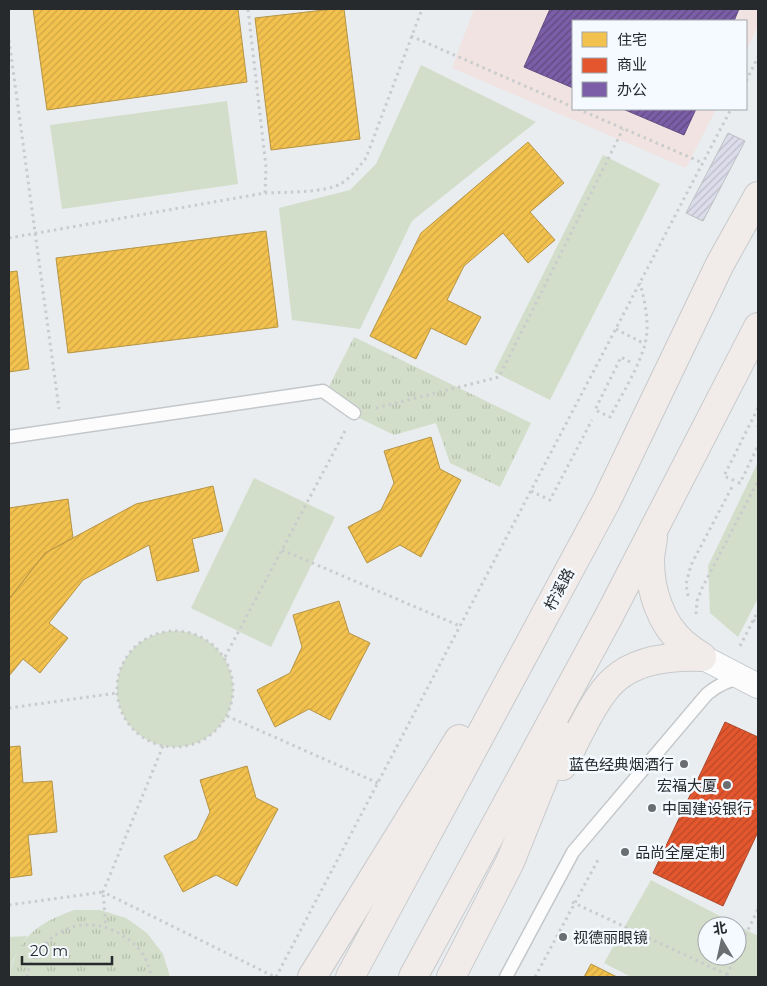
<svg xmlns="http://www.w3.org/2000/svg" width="767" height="986" viewBox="0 0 767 986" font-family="Montserrat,'Noto Sans SC',sans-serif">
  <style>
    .commercial { fill: #f0e3e1 }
    .green { fill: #d2dec9; fill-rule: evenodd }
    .park { fill: url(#park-tufts) }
    .homes { fill: url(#homes-hatch); stroke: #b59444 }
    .shops { fill: url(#shops-hatch); stroke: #ab4a2d }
    .offices { fill: url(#offices-hatch); stroke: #624e82 }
    .building { fill: url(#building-hatch); stroke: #bec0c2 }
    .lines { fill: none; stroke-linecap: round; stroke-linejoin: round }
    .lane-casing { stroke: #c4c7ca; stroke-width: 15 }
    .street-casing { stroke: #c4c7ca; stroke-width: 26 }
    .primary-casing { stroke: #c8cacb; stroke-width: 30 }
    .path { stroke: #c9cbcc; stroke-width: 3; stroke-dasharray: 2.5 4; stroke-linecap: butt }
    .lane { stroke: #fcfcfd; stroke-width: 12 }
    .street { stroke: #fcfcfd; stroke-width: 24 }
    .primary { stroke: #f1ebea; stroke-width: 28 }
    .poi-dot { fill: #6b6e71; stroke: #f4faff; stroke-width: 2 }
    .labels { text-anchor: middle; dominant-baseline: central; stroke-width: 5; stroke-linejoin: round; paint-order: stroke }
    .street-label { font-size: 15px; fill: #272a2c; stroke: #f4faff }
    .poi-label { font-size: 15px; fill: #272a2c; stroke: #f4faff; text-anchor: start }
  </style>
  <defs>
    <pattern id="park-tufts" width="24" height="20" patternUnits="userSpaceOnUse" patternTransform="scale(1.25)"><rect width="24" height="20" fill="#d2dec9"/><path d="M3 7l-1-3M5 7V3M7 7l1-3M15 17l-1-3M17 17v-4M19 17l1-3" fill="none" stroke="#b4bfad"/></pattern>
    <pattern id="homes-hatch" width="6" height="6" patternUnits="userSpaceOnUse" patternTransform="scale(1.25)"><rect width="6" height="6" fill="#f2c14e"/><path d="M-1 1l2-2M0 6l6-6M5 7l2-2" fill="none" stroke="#d0a644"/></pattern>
    <pattern id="shops-hatch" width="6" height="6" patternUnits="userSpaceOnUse" patternTransform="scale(1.25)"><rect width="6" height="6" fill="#e4572e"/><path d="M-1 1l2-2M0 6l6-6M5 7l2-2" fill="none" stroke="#b94827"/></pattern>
    <pattern id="offices-hatch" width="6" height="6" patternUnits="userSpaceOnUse" patternTransform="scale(1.25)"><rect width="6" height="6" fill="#7b5ea7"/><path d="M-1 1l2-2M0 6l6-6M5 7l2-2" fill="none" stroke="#5f4a80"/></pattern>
    <pattern id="building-hatch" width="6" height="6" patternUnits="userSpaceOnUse" patternTransform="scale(1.25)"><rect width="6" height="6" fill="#dcdceb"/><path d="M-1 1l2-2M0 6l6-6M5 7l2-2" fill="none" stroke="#bdbdca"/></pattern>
  </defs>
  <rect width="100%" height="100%" fill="#e9edf0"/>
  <path class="commercial" d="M474,9H758V26L746,51V21H573V109H716L686,168L452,68Z"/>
  <g class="green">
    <path d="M421,65L536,122L412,221L360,329L292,320L279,208L350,190L376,164Z"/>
    <path d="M227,101L238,184L62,209L50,125Z"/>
    <path d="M603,155L660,184L550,400L494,372Z"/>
    <path d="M758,462V598L738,637L710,613L708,566Z"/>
    <path d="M254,478L335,517L271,647L191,608Z"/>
    <circle cx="175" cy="689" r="58"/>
    <path d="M651,880L758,936V977H631L604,963ZM707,926H737V956H707Z"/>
    <path d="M27,936L13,960L9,977V937Z"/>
  </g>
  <g class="park">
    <path d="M354,337L531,423L500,487L450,463L436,423L394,435L322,400Z"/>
    <path d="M74,910H100L126,918L147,933L163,954L170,977H9C18,936 37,924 74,910Z"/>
  </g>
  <g class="homes">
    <path d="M33,9H238L247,82L47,110Z"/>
    <path d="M333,9H344L360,139L271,150L255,18Z"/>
    <path d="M528,142L564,183L530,212L555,240L528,263L503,233L464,266L447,300L481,317L466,345L431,328L416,359L370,336L421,233Z"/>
    <path d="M266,231L278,327L68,353L56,258Z"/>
    <path d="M17,271L29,369L9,372V272Z"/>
    <path d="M431,437L440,469L461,480L421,557L400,545L367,563L348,527L381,510L394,483L384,451Z"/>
    <path d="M213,486L223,531L192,539L199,571L157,581L149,545L83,580L49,623L68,638L40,673L23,659L9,676V599L45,553L136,504Z"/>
    <path d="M68,499L73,538L45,553L9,599V508Z"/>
    <path d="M339,601L349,633L370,643L330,720L309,709L275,727L257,690L290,673L302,647L293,615Z"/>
    <path d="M20,746L23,783L52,781L57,832L28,835L32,875L9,878V747Z"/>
    <path d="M247,766L256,798L278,809L237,886L216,875L183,892L164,856L197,839L210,812L200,780Z"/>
    <path d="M591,964L617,977H584Z"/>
  </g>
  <path class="shops" d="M725,722L758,737V832L723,906L653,873Z"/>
  <g class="offices">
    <path d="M550,9H739L734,21H573V88L524,67Z"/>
    <path d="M623,109H696L684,135Z"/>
  </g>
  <path class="building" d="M728,133L745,141L703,221L686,213Z"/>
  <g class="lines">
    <defs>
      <g id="lane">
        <path d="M9,437L323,391L354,413"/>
        <path d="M506,977L573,852L707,694C717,686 728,679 741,679"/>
      </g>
      <path id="street" d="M702,657L758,686"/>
      <g id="primary">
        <path d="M653,538C652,546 650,554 650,561C650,591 661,624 683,643C689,648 696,653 702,657"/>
        <path d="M562,766C575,743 595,696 614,680C637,659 673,656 702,657"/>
        <path d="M312,977L459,739"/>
        <path d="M350,977L606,502L720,264L758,196"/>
        <path d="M413,977L609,616L758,327"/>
        <path d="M451,977L510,862L561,735"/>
      </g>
    </defs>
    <use href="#lane" class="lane-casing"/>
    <use href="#street" class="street-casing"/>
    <use href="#primary" class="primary-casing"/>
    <g class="path">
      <path d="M411,36L573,107"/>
      <path d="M9,40L59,409"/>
      <path d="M746,81L758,57"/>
      <path d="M578,109L703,163"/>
      <path d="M265,193C284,192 327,193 342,183C351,177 359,167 366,158L422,9"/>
      <path d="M9,238L265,193L266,167L248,9"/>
      <path d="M616,329L645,344"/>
      <path d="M630,362L621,357L595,410L610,417C622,394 638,369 645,344C650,324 645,302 640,283"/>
      <path d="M376,408L499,377L623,129"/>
      <path d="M758,408L724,476L740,483L758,446"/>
      <path d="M757,425L758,426"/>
      <path d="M531,491L550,500L592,420"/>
      <path d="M282,550L460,626"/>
      <path d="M688,596L686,584L691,565L732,487"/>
      <path d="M696,614L697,601L702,588L758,481"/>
      <path d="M753,620L758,622"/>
      <circle cx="175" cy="689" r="58"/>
      <path d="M740,646L758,611"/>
      <path d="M225,657L345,431"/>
      <path d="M9,708L117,693"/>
      <path d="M227,716L378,783"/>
      <path d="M163,746L103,892L275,977"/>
      <path d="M572,902L732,977"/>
      <path d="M9,905L103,892L106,927"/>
      <path d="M737,953L758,909"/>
      <path d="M727,975L736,956"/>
      <path d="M27,977C28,966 34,955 42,947C69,916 109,919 137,947C144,954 150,967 151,977"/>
      <path d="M276,977L731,109"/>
      <path d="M535,977L599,858"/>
    </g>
    <use href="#lane" class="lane"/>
    <use href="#street" class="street"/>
    <use href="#primary" class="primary"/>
  </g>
  <g class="poi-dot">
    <circle cx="684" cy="764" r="5"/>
    <circle cx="727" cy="785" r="5"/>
    <circle cx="652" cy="808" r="5"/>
    <circle cx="625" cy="852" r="5"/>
    <circle cx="563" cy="937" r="5"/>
  </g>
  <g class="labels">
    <g class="street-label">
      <text transform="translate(559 589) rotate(-62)">柠溪路</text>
    </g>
    <g class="poi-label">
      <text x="674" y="764" text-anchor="end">蓝色经典烟酒行</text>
      <text x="717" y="785" text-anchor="end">宏福大厦</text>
      <text x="662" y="808">中国建设银行</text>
      <text x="635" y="852">品尚全屋定制</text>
      <text x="573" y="937">视德丽眼镜</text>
    </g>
  </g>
  <rect width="767" height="986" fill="none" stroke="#272a2c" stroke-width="20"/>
  <rect x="572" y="20" width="175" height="90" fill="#f4faff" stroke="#a2a7ab"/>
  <rect x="582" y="32" width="25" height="15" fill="#f2c14e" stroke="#a2a7ab"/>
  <text x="617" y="45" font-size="15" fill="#272a2c">住宅</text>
  <rect x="582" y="58" width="25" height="15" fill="#e4572e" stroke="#a2a7ab"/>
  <text x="617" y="70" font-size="15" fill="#272a2c">商业</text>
  <rect x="582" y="82" width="25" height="15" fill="#7b5ea7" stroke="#a2a7ab"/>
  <text x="617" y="95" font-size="15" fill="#272a2c">办公</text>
  <g transform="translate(722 941) rotate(351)"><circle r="24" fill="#f4faff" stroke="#a2a7ab"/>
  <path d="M0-4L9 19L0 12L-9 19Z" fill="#6b6e71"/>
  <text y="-8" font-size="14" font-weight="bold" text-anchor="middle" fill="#272a2c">北</text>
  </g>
  <path d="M22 956v8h90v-8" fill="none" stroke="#272a2c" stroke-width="2.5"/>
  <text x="30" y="956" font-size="15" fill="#272a2c" stroke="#f4faff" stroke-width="4" paint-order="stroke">20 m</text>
</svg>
